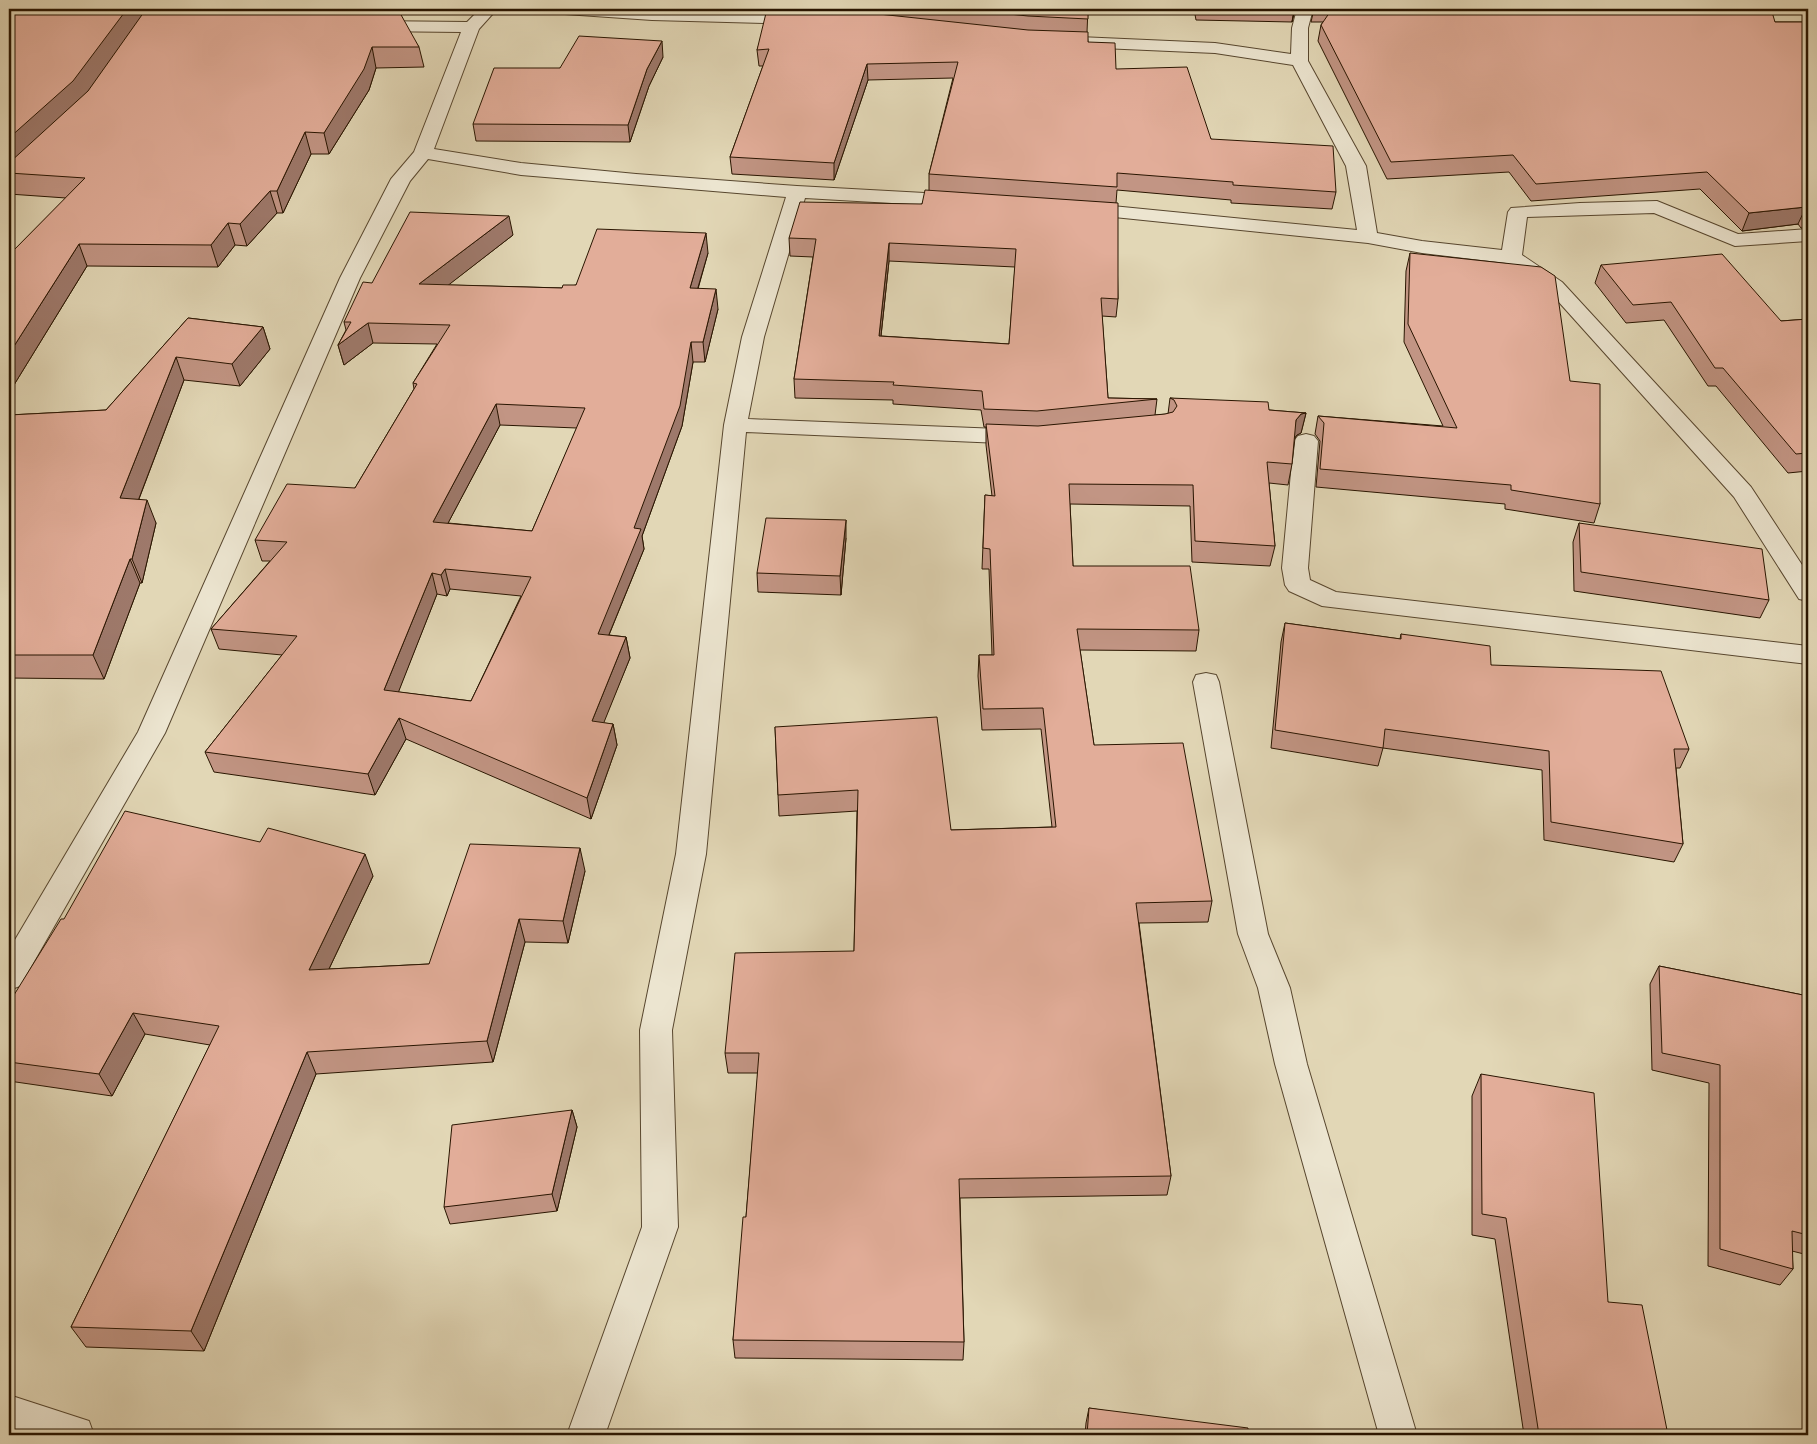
<svg xmlns="http://www.w3.org/2000/svg" width="1817" height="1444" viewBox="0 0 1817 1444" font-family="Alegreya,serif">
  <style>
    .lines { fill: none; stroke-linecap: round; stroke-linejoin: round }
    .street-casing { stroke: #57462e; stroke-width: 2 }
    .street { fill: #ece5d0; fill-rule: evenodd }
    .wall { fill: #c29584; stroke: #291500; fill-rule: evenodd }
    .shaded-wall { fill: #9e796b; stroke: #291500 }
    .building { fill: #e2ad99; stroke: #291500; fill-rule: evenodd }
  </style>
  <rect width="100%" height="100%" fill="#e2d7b6"/>
  <filter id="stains"><feTurbulence type="fractalNoise" baseFrequency=".004" numOctaves="4"/><feColorMatrix values="0 0 0 0 .2 0 0 0 0 .09 0 0 0 0 .02 0 0 0 .5 -.17"/></filter>
  <radialGradient id="worn" r=".72"><stop offset=".6" stop-color="#630" stop-opacity="0"/><stop offset="1" stop-color="#630" stop-opacity=".3"/></radialGradient>
  <g class="lines">
    <defs>
      <g id="street">
        <path d="M480,9H497L479,29L434,149L521,163L636,174L797,186L961,195L968,197L971,201L968,205L961,207L805,198L764,337L748,419L1023,430L1031,432L1035,437L1031,442L1023,444L746,432L706,854L672,1030L678,1227L605,1435H567L642,1227L640,1030L676,854L724,425L742,337L786,197L521,175L428,159L410,181L360,278L165,733L20,986L9,990V950L138,732L340,278L391,179L414,152L461,32L370,31L364,30L362,26L364,22L370,21L467,22Z"/>
        <path d="M557,9H634L803,14L809,15L811,19L809,23L803,24L652,20L565,14L559,13Z"/>
        <path d="M1297,9H1313L1308,28V61L1366,166L1377,233L1422,241L1502,250L1508,212L1511,208L1580,203L1657,201L1738,234L1808,229V241L1735,246L1654,213L1527,217L1522,255L1562,282L1751,487L1808,574V601L1799,599L1734,497L1548,290L1506,263L1422,253L1368,243L1075,213L1072,209L1075,205L1082,203L1357,230L1346,166L1293,65L1215,53L1079,47L1073,46L1070,42L1073,38L1079,37L1215,43L1291,54L1292,28Z"/>
        <path d="M1306,434L1314,436L1318,441L1308,568L1310,580L1336,592L1808,646V664L1322,606L1289,591L1285,585L1282,568L1294,441L1298,436Z"/>
        <path d="M1206,673L1216,675L1219,682L1268,934L1290,988L1307,1064L1417,1435H1379L1275,1064L1258,988L1238,934L1193,682L1196,675Z"/>
        <path d="M9,1395L89,1421L94,1435H16L9,1433Z"/>
      </g>
    </defs>
    <use href="#street" class="street-casing"/>
    <use href="#street" class="street"/>
  </g>
  <g class="wall">
    <path d="M9,9H148L146,12H158L157,9H394L395,13L419,47L424,67L376,68L369,90L329,154H311L283,213H277L247,246L235,245L218,267L87,266L9,393V255L66,198L9,194V21L12,17H9Z"/>
    <path d="M771,9H1088L1087,32L1088,42L1116,69L1211,139L1336,192L1332,209L1231,203V200L1117,190L1116,203L1118,299L1116,317L1102,316L1108,398L1157,399L1155,415L1168,414L1170,398L1269,410L1306,413L1301,433L1297,435L1295,438L1292,464L1288,485L1269,483L1275,546L1270,566L1192,562L1190,506L1070,504L1073,566L1199,630L1196,651L1080,650L1094,745L1212,901L1208,922L1139,923L1171,1176L1167,1195L960,1198L964,1342L963,1360L735,1358L733,1340L746,1217L758,1073H728L725,1053L854,951L857,811L779,816L778,795L775,727L951,830L1052,827L1041,729L982,730L978,676L979,655H992L989,569H982L985,495L992,496L986,445V427H984L981,410L893,404V400L795,398L794,379L813,257L790,256L789,238L922,204L929,190V174L953,78L868,80L834,180L732,174L730,157L763,66H759L757,50ZM889,261L1015,267L1009,344L881,336Z"/>
    <path d="M1194,9H1295L1292,22L1196,20Z"/>
    <path d="M1314,9H1764L1763,11L1775,22H1808V228H1801L1798,224L1742,231L1700,189L1531,201L1509,172L1387,179L1318,41L1321,25L1323,22H1311Z"/>
    <path d="M663,57L649,86L630,142L476,141L473,124L560,68Z"/>
    <path d="M513,235L448,285L562,288L576,285L708,253L698,289L718,309L705,362H693L682,426L642,536L644,549L609,635L626,637L630,658L603,723L613,724L617,745L591,819L406,739L375,795L214,772L205,752L282,655L219,649L211,629L270,561H262L255,540L355,488L414,389L413,383L437,344L373,343L344,365L338,345L346,330L344,322L372,283ZM500,425L577,428L532,531L448,523ZM450,589L521,596L471,701L398,692L437,594L447,596Z"/>
    <path d="M1410,253L1570,381L1600,504L1594,523L1505,509V504L1316,487L1320,441L1315,434L1318,416L1443,426L1404,342L1406,271Z"/>
    <path d="M1601,265L1781,321L1808,319V471L1788,473L1716,386H1708L1664,320L1626,323L1595,283Z"/>
    <path d="M188,318L263,327L270,349L240,386L184,380L139,499L156,523L142,583H140L104,679L9,678V415L106,410Z"/>
    <path d="M1579,523L1769,600L1760,618L1574,591L1573,542Z"/>
    <path d="M846,538L841,595L758,592L757,573Z"/>
    <path d="M1285,623L1400,639L1401,634L1491,665L1689,749L1680,768H1676L1683,844L1674,862L1544,840L1542,770L1383,748L1378,766L1271,748L1281,642Z"/>
    <path d="M585,871L568,943L525,942L493,1062L316,1074L204,1351L86,1347L71,1327L210,1045L145,1034L112,1096L9,1081V1003L373,876L329,969L429,964Z"/>
    <path d="M1659,966L1808,996V1255L1792,1251L1793,1269L1780,1285L1708,1266L1709,1083L1652,1070L1650,984Z"/>
    <path d="M1481,1074L1608,1302L1668,1435H1524L1495,1239L1472,1235V1096Z"/>
    <path d="M572,1110L577,1127L557,1211L450,1224L444,1207Z"/>
    <path d="M1089,1408L1248,1435H1085L1086,1423Z"/>
  </g>
  <g class="shaded-wall">
    <path d="M127,9H148L81,102L9,168V138Z"/>
    <path d="M1294,9H1295L1292,22Z"/>
    <path d="M662,41L663,57L649,86L630,142L628,125L647,69Z"/>
    <path d="M372,47L376,68L369,90L329,154L324,133Z"/>
    <path d="M867,64L868,80L834,180V163Z"/>
    <path d="M305,132L311,154L283,213L277,191Z"/>
    <path d="M270,191L277,213L247,246L240,224Z"/>
    <path d="M1806,207L1798,224L1742,231L1749,213Z"/>
    <path d="M509,216L513,235L424,304L419,284Z"/>
    <path d="M228,223L235,245L218,267L211,245Z"/>
    <path d="M706,233L708,253L692,308L690,288Z"/>
    <path d="M889,243V261L879,354V336Z"/>
    <path d="M79,244L87,266L9,393V354Z"/>
    <path d="M716,289L718,309L705,362L703,342Z"/>
    <path d="M368,323L373,343L344,365L338,345Z"/>
    <path d="M263,327L270,349L240,386L232,364Z"/>
    <path d="M691,342L693,362L682,426L642,536L644,549L601,654L598,634Z"/>
    <path d="M176,357L184,380L130,522L120,498Z"/>
    <path d="M496,404L500,425L438,542L433,522Z"/>
    <path d="M1306,413L1301,433L1297,435L1292,441L1296,420L1301,414Z"/>
    <path d="M147,500L156,523L142,583L132,559Z"/>
    <path d="M846,520V538L841,595L840,576Z"/>
    <path d="M130,559L140,583L104,679L93,655Z"/>
    <path d="M445,569L450,589L447,596L441,575Z"/>
    <path d="M432,573L437,594L391,711L384,690Z"/>
    <path d="M626,637L630,658L596,742L592,721Z"/>
    <path d="M399,718L406,739L375,795L368,774Z"/>
    <path d="M613,724L617,745L591,819L587,798Z"/>
    <path d="M580,848L585,871L568,943L563,921Z"/>
    <path d="M365,854L373,876L318,992L309,970Z"/>
    <path d="M519,919L525,942L493,1062L487,1041Z"/>
    <path d="M133,1013L145,1034L112,1096L99,1074Z"/>
    <path d="M307,1052L316,1074L204,1351L191,1331Z"/>
    <path d="M572,1110L577,1127L557,1211L552,1194Z"/>
  </g>
  <g class="building">
    <path d="M21,9H127L73,81L9,138V21Z"/>
    <path d="M767,9L860,12L1028,30L1088,32V42L1115,43L1116,69L1187,67L1211,139L1333,146L1336,192L1233,185V182L1117,173V187L929,174L958,62L867,64L834,163L730,157L769,49L757,50Z"/>
    <path d="M961,9H1088V19L1028,16Z"/>
    <path d="M1332,9H1714L1772,12L1775,22H1808V210L1806,207L1749,213L1707,172L1536,184L1513,155L1391,162L1321,25Z"/>
    <path d="M144,12L400,13L419,47H372L364,69L324,133L305,132L277,191H270L240,224L228,223L211,245L79,244L9,354V255L85,178L9,173V163L88,91Z"/>
    <path d="M579,36L662,41L647,69L628,125L473,124L494,68H560Z"/>
    <path d="M925,190L1118,203V299L1101,298L1108,398L1157,399L1037,411L984,409L982,391L893,385L894,382L794,379L816,239L789,238L800,202L922,204ZM889,243L1016,249L1009,344L879,336Z"/>
    <path d="M410,212L509,216L419,284L562,288L563,285H576L597,229L706,233L690,288L716,289L703,342H691L680,406L634,528L641,529L598,634L626,637L592,721L613,724L587,798L399,718L368,774L205,752L297,636L211,629L287,542L255,540L287,484L355,488L417,384L413,383L450,325L368,323L338,345L351,322H344L363,282L372,283ZM496,404L585,408L532,531L433,522ZM445,569L531,577L471,701L384,690L432,573L441,575Z"/>
    <path d="M1410,253L1541,267L1555,276L1570,381L1600,384V504L1511,490V485L1320,469L1324,423L1318,416L1457,428L1408,324Z"/>
    <path d="M1722,254L1781,321L1808,319V453L1796,454L1723,368H1715L1671,302L1633,305L1601,265Z"/>
    <path d="M188,318L263,327L232,364L176,357L120,498L147,500L132,559H130L93,655H9V415L106,410Z"/>
    <path d="M1170,398L1268,402L1269,410L1306,413L1301,414L1296,420L1292,464L1267,462L1275,546L1195,541L1193,485L1069,484L1073,566H1190L1199,630L1077,629L1094,745L1183,743L1212,901L1136,903L1171,1176L959,1179L964,1342L733,1340L743,1217H746L759,1053H725L735,953L854,951L858,790L778,795L775,727L937,717L951,830L1056,827L1043,708L983,709L979,655H994L990,549L983,548L985,495L995,496L986,424L1038,426L1165,414L1173,412L1177,406L1174,400Z"/>
    <path d="M766,518L846,520L840,576L757,573Z"/>
    <path d="M1579,523L1762,549L1769,600L1581,572Z"/>
    <path d="M1285,623L1401,639V634L1490,646L1491,665L1661,671L1689,749H1674L1683,844L1551,822L1549,751L1385,729L1383,748L1275,730Z"/>
    <path d="M125,811L260,842L268,828L365,854L309,970L429,964L470,844L580,848L563,921L519,919L487,1041L307,1052L191,1331L71,1327L219,1026L133,1013L99,1074L9,1062V1003L61,919H64Z"/>
    <path d="M1659,966L1808,996V1235L1792,1231L1793,1269L1720,1249V1065L1662,1053Z"/>
    <path d="M1481,1074L1594,1093L1608,1302L1642,1305L1668,1435H1539L1506,1218L1482,1214Z"/>
    <path d="M572,1110L552,1194L444,1207L452,1125Z"/>
    <path d="M1089,1408L1248,1428V1435H1087Z"/>
  </g>
  <rect width="1817" height="1444" fill="none" stroke="#e2d7b6" stroke-width="30"/>
  <rect x="10" y="10" width="1797" height="1424" fill="none" stroke="#291500" stroke-width="2.5"/>
  <rect x="15" y="15" width="1787" height="1414" fill="none" stroke="#291500"/>
  <rect width="100%" height="100%" filter="url(#stains)"/>
  <rect width="100%" height="100%" fill="url(#worn)"/>
</svg>
